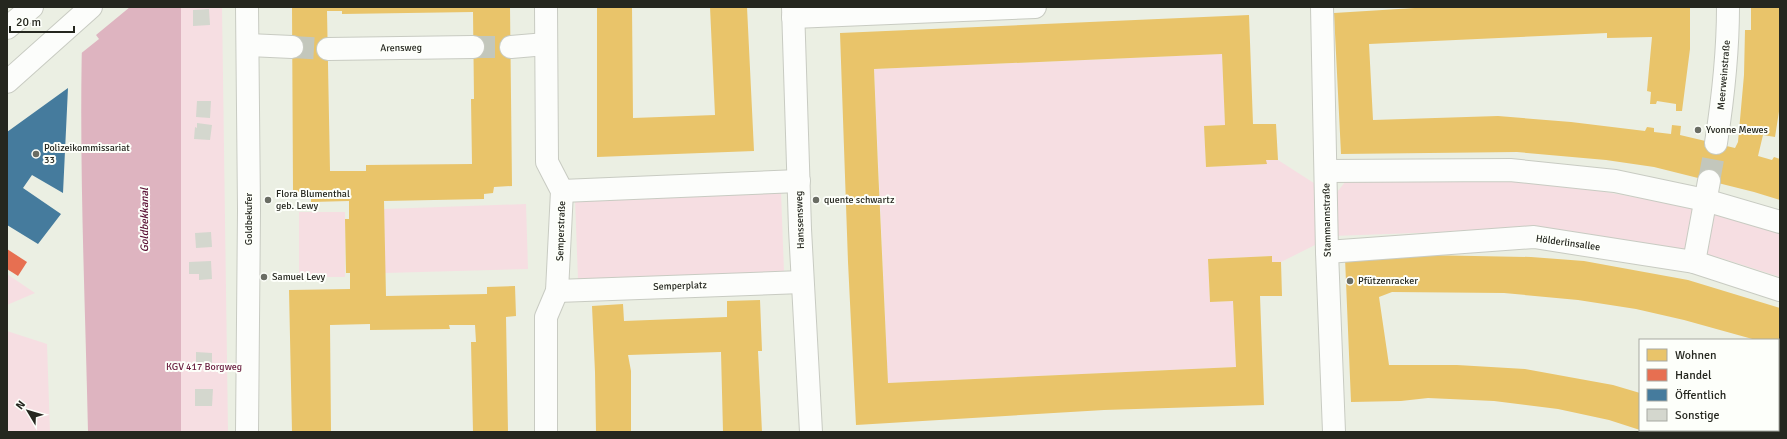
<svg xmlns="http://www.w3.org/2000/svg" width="1787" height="439" viewBox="0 0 1787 439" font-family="Signika,sans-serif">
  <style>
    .green { fill: #f6dee2 }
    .water { fill: #deb4c0 }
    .pier { fill: #ebefe3 }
    .homes { fill: #e9c46a; fill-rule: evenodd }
    .shops { fill: #e76f51 }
    .public { fill: #457b9d }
    .building { fill: #d4d7ce }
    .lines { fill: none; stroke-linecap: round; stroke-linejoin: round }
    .minor-tunnel { stroke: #c3c7bc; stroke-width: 22; stroke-dasharray: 22 11; stroke-linecap: butt }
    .minor-casing { stroke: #c8cbc2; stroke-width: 24 }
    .minor { stroke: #fcfdfb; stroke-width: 22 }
    .poi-dot { fill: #6a6d64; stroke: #fdfffa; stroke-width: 1.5 }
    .labels { text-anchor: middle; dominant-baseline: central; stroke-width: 4; stroke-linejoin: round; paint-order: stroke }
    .street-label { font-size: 10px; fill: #25271f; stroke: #fdfffa }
    .poi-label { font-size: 10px; fill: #25271f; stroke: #fdfffa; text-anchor: start }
    .park-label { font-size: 10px; fill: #6e2445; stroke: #fdfffa }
    .water-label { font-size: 11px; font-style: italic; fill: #590f33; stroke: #fdfffa }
  </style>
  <rect width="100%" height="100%" fill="#ebefe3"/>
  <g class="green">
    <path d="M181,7H222L228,432H181Z"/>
    <path d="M1222,54L1225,125L1204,126L1206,167L1266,164V160H1278L1334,196L1345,182L1532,179L1707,210L1780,231V277L1721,258L1525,229L1333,236L1281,262H1272V256L1208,259L1210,302L1233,301L1236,367L888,383L874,69Z"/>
    <path d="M781,192L784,272L578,279L575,199Z"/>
    <path d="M526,204L528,269L385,273L384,209Z"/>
    <rect x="299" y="212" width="46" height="65"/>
    <path d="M7,274L35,293L7,305Z"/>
    <path d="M7,331L47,344L50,432H7Z"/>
  </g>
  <path class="water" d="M83,7H181V432H88C85,291 78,148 83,7Z"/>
  <path class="pier" d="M81,7H130L96,35L99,39L79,55Z"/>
  <g class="homes">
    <path d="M292,7H510L512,186L494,187L493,193L484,194V199L384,201L386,296L487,294V287L515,286L516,316L506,317L508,432H473L471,342H476L475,325H449L450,329L370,330V324L330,325L331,432H292L289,290L350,289V273H346L345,219H349V201L311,202V192H293ZM327,11H342V14L473,12L474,99H471L472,164L366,165V171H330Z"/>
    <path d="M597,7H632L633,118L715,115L710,7H747L754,151L597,157Z"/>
    <path d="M1431,7H1690V49L1682,111H1676V104L1657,101L1656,104H1650L1651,92L1647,91L1652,37L1607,38V33L1369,44L1373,120L1498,116L1571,122L1645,131L1647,127L1654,128V132L1671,134L1672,125L1681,126L1680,135L1735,148L1738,142L1744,75L1745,30H1751V7H1780V105L1775,137L1763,135L1758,156L1772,160L1774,157L1780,159V200L1754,192L1654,167L1606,160L1517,152L1341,154L1334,13Z"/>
    <path d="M1249,15L1253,124H1276L1278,160H1266L1267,164L1206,167L1204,126L1225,125L1222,54L874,69L878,167L888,383L1236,367L1233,301L1210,302L1208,259L1272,256V262H1281L1282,296H1260L1264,405L1104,410L856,425L848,262L840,33Z"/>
    <path d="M1423,255L1531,257L1584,261L1688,280L1780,308V348L1778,347V340H1756L1684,320L1636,309L1578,300L1504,293L1392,292L1379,297L1389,365H1457L1525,369L1613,385L1640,393V430L1609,420L1558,409L1494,401L1428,398L1401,401L1351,402L1345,258Z"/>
    <path d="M760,300L762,351H758L762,432H723L721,352L628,355L631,371V432H596L595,372L592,306L623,304L624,321L727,317V301Z"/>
    <path d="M1642,430H1734L1733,432H1647Z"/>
  </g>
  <g class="shops">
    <path d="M7,249L27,262L18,276L7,269Z"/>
    <path d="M1778,401H1780V432H1767V430H1778Z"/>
    <path d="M1734,430H1758L1763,432H1733Z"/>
  </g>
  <path class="public" d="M68,88L63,193L32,175L23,188L61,214L38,244L7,225V132Z"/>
  <g class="building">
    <path d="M209,9L210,25L193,26V10Z"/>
    <path d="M197,101H211L210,118L196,117Z"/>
    <path d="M197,123L212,125L210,140L194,139L195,127L197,128Z"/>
    <path d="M211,232L212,247L196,248L195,233Z"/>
    <path d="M211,261L212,279L199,280V274H189V262Z"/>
    <path d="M196,352L212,353V367H196Z"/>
    <path d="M195,389H213L212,406H195Z"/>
  </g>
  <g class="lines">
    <g class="minor-tunnel">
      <path d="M292,47L328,49"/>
      <path d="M473,47H511"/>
      <path d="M1709,181L1716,143"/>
      <path d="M1739,432V430"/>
    </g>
    <defs>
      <g id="minor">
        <path d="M793,7L800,229L811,432"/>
        <path d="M1322,7L1327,252L1334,432"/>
        <path d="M793,17L1035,7"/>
        <path d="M7,28L32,7"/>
        <path d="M248,45L292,47"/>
        <path d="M511,47L546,44"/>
        <path d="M328,49L473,47"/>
        <path d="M7,82L91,7"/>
        <path d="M1716,143C1723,98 1728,53 1728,7"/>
        <path d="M1326,171L1510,170L1615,181L1705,200L1780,222"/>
        <path d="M562,191L799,181"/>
        <path d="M1327,252L1534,237L1694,262L1780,290"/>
        <path d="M1694,262L1709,181"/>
        <path d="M557,291L802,282"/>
        <path d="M247,432L249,210L247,7"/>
        <path d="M546,432V317L557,291L562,191L547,162L546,7"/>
      </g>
    </defs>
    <use href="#minor" class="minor-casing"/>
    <use href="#minor" class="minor"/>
  </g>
  <g class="poi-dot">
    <circle cx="1698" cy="130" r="4"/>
    <circle cx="36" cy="154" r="4"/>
    <circle cx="268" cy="200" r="4"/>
    <circle cx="816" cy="200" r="4"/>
    <circle cx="264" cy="277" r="4"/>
    <circle cx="1350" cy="281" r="4"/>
  </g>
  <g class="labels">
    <g class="street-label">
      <text transform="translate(401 48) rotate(-1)">Arensweg</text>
      <text transform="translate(1724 75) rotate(-85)">Meerweinstraße</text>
      <text transform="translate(249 219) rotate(-90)">Goldbekufer</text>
      <text transform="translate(800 220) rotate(-92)">Hanssensweg</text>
      <text transform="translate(1327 220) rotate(-91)">Stammannstraße</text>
      <text transform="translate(561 231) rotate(-88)">Semperstraße</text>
      <text transform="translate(1568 243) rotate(8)">Hölderlinsallee</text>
      <text transform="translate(680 286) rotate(-2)">Semperplatz</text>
    </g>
    <g class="poi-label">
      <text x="1706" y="130">Yvonne Mewes</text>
      <text x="44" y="148">Polizeikommissariat<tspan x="44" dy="12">33</tspan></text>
      <text x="276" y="194">Flora Blumenthal<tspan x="276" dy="12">geb. Lewy</tspan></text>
      <text x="824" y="200">quente schwartz</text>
      <text x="272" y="277">Samuel Levy</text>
      <text x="1358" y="281">Pfützenracker</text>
    </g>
    <g class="park-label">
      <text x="204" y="367">KGV 417 Borgweg</text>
    </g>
    <g class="water-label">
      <text transform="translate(144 220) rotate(-90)">Goldbekkanal</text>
    </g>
  </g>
  <rect width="1787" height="439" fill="none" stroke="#25271f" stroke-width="16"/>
  <rect x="1639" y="339" width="140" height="92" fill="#fdfffa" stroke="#a7a9a2"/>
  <rect x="1647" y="349" width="20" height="12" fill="#e9c46a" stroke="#a7a9a2"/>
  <text x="1675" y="359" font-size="12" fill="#25271f">Wohnen</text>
  <rect x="1647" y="369" width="20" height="12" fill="#e76f51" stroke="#a7a9a2"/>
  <text x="1675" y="379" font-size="12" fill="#25271f">Handel</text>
  <rect x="1647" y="389" width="20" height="12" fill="#457b9d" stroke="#a7a9a2"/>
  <text x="1675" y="399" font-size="12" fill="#25271f">Öffentlich</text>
  <rect x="1647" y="409" width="20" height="12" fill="#d4d7ce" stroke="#a7a9a2"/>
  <text x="1675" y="419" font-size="12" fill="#25271f">Sonstige</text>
  <g transform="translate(28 411) rotate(308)" stroke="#fdfffa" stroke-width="3" paint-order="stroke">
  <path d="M0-3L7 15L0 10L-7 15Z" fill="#25271f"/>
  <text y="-6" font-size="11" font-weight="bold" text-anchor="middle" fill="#25271f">N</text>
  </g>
  <path d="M10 26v6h64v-6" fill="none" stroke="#25271f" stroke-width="2"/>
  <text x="16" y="26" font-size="12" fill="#25271f" stroke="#fdfffa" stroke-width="3" paint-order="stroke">20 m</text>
</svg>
